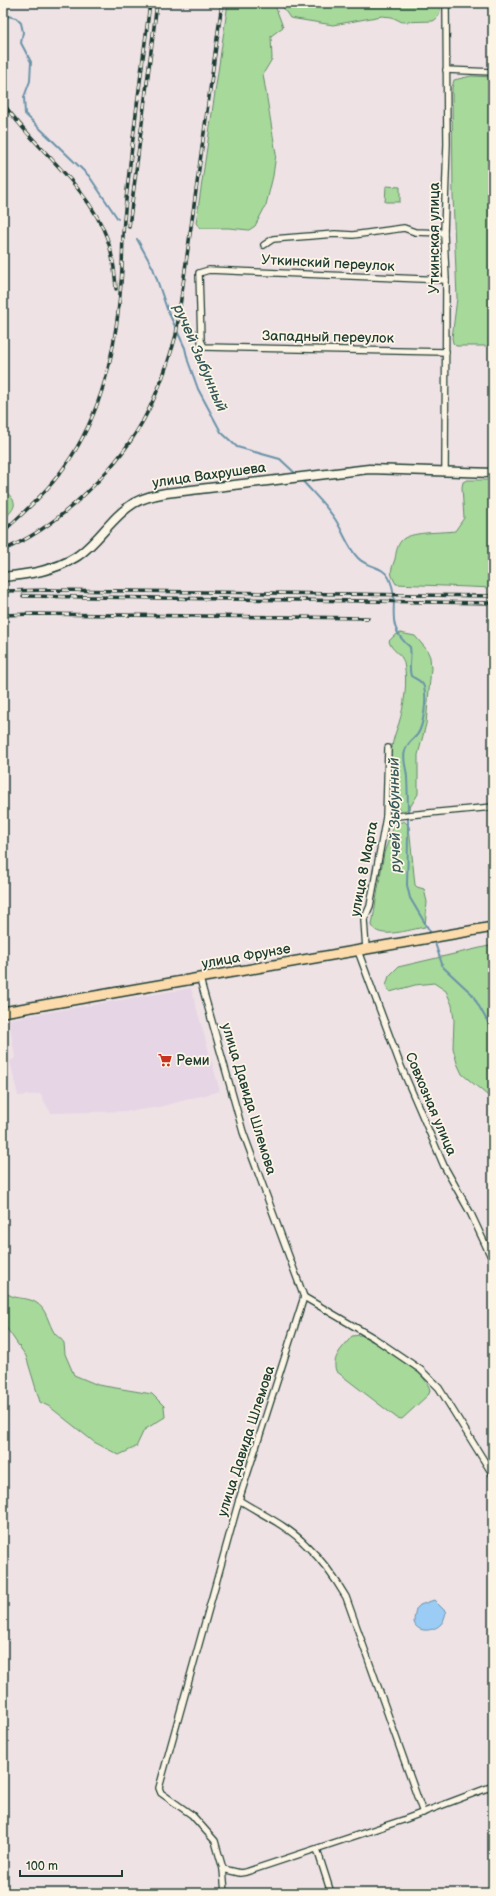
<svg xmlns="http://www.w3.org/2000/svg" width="496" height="1896" viewBox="0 0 496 1896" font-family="'Balsamiq Sans',sans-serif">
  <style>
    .built { fill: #e6d5e5 }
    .green { fill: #a7d99b; stroke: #638b68 }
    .water { fill: #9accf6; stroke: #6993a8 }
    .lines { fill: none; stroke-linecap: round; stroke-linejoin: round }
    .stream { stroke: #6993a8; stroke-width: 2 }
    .street-casing { stroke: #1f3d34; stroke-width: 8 }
    .secondary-casing { stroke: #1f3d34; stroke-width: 11 }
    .primary-casing { stroke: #1f3d34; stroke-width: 12 }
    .street { stroke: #fcf5e5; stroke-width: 5.5 }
    .secondary { stroke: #fcf5e5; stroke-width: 8 }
    .primary { stroke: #fcdcac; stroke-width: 9 }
    .rail-casing { stroke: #1f3d34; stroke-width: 3.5 }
    .rail { stroke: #fcf5e5; stroke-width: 2; stroke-dasharray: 6; stroke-linecap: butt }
    .labels { text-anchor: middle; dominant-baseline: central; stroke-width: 3.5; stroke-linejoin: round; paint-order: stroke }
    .street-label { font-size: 14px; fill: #1f3d34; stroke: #fcf5e5 }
    .poi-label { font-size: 14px; fill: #1f3d34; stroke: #fcf5e5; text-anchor: start }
    .water-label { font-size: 15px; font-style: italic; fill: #385a5b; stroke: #fcf5e5 }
  </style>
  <rect width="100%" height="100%" fill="#efe2e5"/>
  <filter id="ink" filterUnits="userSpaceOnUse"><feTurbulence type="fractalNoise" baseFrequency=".025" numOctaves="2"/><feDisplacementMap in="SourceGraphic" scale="8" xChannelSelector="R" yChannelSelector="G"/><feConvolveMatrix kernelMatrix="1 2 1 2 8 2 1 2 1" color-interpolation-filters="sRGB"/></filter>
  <g filter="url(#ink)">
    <path class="built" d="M191,988L220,1091L159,1107L133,1111L51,1113L40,1094L18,1096L10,1061L15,1058L9,1019Z"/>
    <g class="green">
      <path d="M228,3H274L283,27L271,36L272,59L263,74L276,154L273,176L266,205L255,226L249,230L229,228H200L196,223Z"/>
      <path d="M280,3H440C440,11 441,17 433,21L402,22L392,17L382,16L333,25L290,18Z"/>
      <path d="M471,76L493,77V346H456L453,343L452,338L457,298L453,196L452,88L454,80Z"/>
      <path d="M386,186L400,187V202H385Z"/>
      <path d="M467,480H493V588L396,584C389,572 391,571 395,559C396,553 397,546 401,541C409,531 441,533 455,531L464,518L462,487L463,482Z"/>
      <path d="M3,489C19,503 17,506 3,520Z"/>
      <path d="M400,633L415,636L427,650L430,657L431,668L426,724L418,755V794L409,809L403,811L396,808C391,788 389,767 392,747C393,739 396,731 399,723C404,706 408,682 404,663C402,653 391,651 389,641L394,636Z"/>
      <path d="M404,821L409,826L415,885L417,887L424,889L427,902L425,927C411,929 377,941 372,925L384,853L394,825Z"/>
      <path d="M493,945V1100L462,1074L457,1063L453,1048L454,1020L452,1005L446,991L434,983L415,985L390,992L386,986L389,976L398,967Z"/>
      <path d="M3,1291C16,1301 24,1296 35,1302C47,1308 48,1324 55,1334C58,1337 62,1339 64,1343L65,1354L74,1375L98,1385L152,1394L164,1406L165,1417L144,1430L136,1447L119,1455L94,1442L50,1407L40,1402L26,1356L3,1323Z"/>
      <path d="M361,1335C380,1346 425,1369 430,1390L429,1394L402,1419L397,1418L336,1371C331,1356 344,1347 352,1336Z"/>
    </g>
    <path class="water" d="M434,1600L446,1612C445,1616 444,1621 441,1624C435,1631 417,1634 414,1622C414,1618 415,1612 416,1609L420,1605Z"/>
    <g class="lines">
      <g class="stream">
        <path d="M3,15L16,18L21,23L23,32L21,43L31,62L30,81L24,97L25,114L89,176L118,219"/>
        <path d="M137,239L153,268L167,309L185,348L188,361L198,389L221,432L237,447L280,459L296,474"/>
        <path d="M301,479C312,492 325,504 335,519C343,531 348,548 358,558C367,568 384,565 390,580C401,606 382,624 410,647C412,657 408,667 411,676C415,679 423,681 424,687C427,698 424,726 417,735C412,741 407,743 405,751C402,760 407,769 407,778C409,814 408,849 407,885L410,898L432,935"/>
        <path d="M434,940L443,967L472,994L493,1031"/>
      </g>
      <defs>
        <g id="street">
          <path d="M446,70L493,72"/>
          <path d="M264,245L273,239L335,234L353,235L404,228L415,232L444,233"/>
          <path d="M446,352L204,347L201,341L199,273L209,270L446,280"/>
          <path d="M445,472L446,280L444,233L447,144L446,3"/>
          <path d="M386,817L493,807"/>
          <path d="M366,949L364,920L370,906L386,817L388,748"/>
          <path d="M358,951L400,1064L444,1166L471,1214L493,1261"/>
          <path d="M200,979L243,1132L304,1297L239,1500L159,1788L161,1793L192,1815L215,1841L223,1869L225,1893"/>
          <path d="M304,1297L374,1338L421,1370L439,1388L493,1475"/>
          <path d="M239,1500C261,1514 288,1526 306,1545C322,1560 335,1578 346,1597L423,1813"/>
          <path d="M317,1849L331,1893"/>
          <path d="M223,1869L240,1873L246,1872L403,1820L493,1786"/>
        </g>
        <path id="secondary" d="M3,577C28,574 54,571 76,557C98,543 111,517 134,503C144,497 155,495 166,493L369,469L493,473"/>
        <path id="primary" d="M3,1012L493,927"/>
      </defs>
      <use href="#street" class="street-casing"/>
      <use href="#secondary" class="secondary-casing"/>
      <use href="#primary" class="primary-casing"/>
      <use href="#street" class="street"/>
      <use href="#secondary" class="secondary"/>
      <use href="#primary" class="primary"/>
      <defs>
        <g id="rail">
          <path d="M3,103C35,149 87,184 107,238C113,255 115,272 116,289"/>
          <path d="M129,227L157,3"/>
          <path d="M3,532C25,511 48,491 65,466C103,413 116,347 121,283C123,262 122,241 124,220C131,147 141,75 150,3"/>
          <path d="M3,550C60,527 123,464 149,409C161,385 169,360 176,335L222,3"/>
          <path d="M3,591L51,590L493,596"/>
          <path d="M23,596L493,603"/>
          <path d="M3,615L33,614L368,618"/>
        </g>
      </defs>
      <use href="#rail" class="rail-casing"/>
      <use href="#rail" class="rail"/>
    </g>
  </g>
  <defs>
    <symbol id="supermarket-bare" viewBox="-9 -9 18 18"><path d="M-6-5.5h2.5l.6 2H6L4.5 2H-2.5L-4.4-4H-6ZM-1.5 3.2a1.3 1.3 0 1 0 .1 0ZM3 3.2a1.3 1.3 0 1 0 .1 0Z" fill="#c8321e" stroke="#fcf5e5" stroke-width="2.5" paint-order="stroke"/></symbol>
  </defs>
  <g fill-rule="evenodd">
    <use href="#supermarket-bare" x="155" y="1050" width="20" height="20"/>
  </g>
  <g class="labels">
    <g class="street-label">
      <text transform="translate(434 238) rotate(-90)">Уткинская улица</text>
      <text transform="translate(328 263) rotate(3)">Уткинский переулок</text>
      <text transform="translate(328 337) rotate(1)">Западный переулок</text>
      <text transform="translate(209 475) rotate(-8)">улица Вахрушева</text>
      <text transform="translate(364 869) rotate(-79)">улица 8 Марта</text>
      <text transform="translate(246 956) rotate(-10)">улица Фрунзе</text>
      <text transform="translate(249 1099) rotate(73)">улица Давида Шлемова</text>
      <text transform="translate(431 1104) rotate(67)">Совхозная улица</text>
      <text transform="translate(246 1441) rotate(-72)">улица Давида Шлемова</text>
    </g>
    <g class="poi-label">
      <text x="176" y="1060">Реми</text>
    </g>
    <g class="water-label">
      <text transform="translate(200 358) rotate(67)">ручей Зыбунный</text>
      <text transform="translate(395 815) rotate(-91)">ручей Зыбунный</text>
    </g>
  </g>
  <rect width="496" height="1896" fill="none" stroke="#fcf5e5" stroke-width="16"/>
  <rect x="8" y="8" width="480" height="1880" fill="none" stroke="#1f3d34" stroke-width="1.5" filter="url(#ink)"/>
  <path d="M20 1870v6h102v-6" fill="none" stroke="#1f3d34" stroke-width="2"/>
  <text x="26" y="1870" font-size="12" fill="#1f3d34" stroke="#fcf5e5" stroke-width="3" paint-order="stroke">100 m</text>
</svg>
